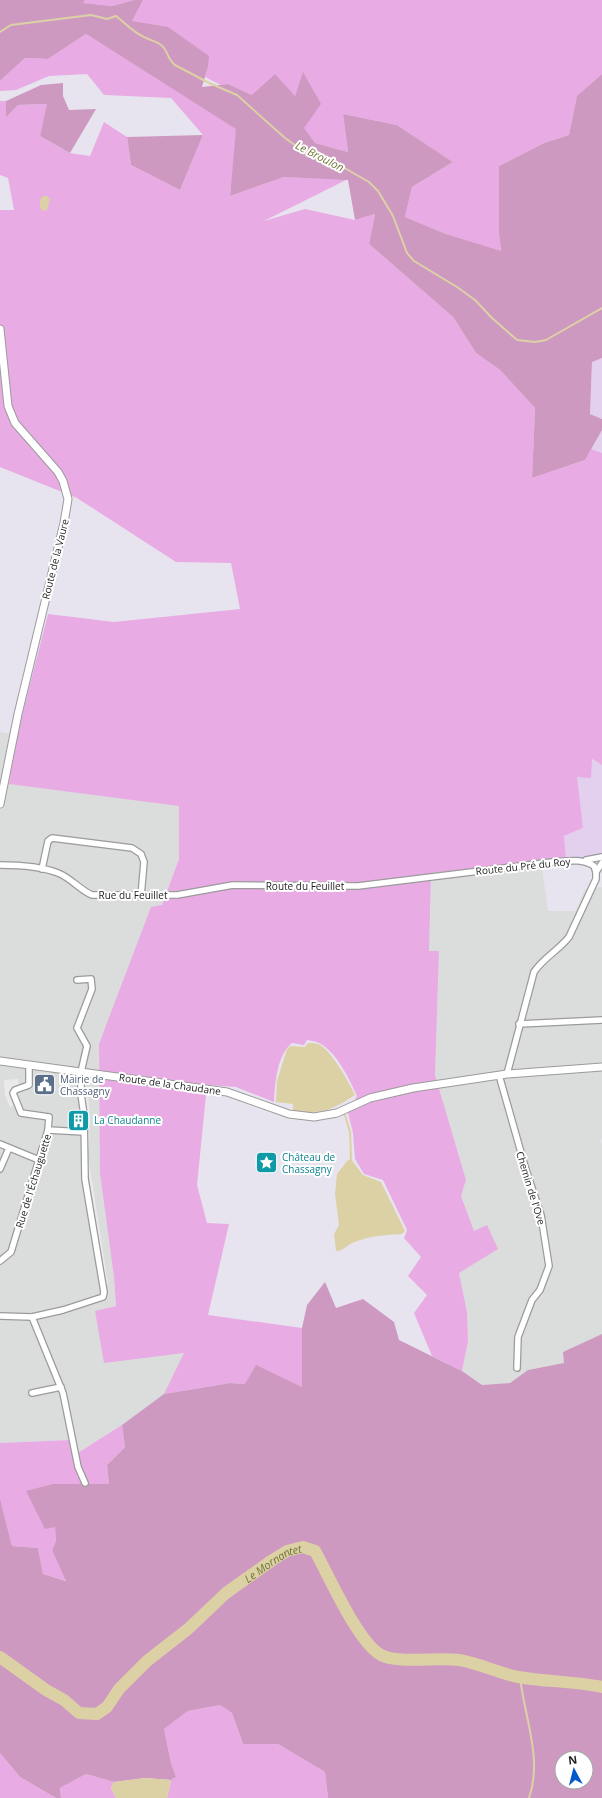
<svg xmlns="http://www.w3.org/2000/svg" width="602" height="1798" viewBox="0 0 602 1798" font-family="'Open Sans',sans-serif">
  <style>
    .residential { fill: #dbdcdc }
    .farmland { fill: #e3d0ee }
    .grass { fill: #e9abe4 }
    .forest { fill: #ce99c0; fill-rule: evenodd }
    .parking { fill: #eaeaea }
    .water { fill: #dcd1a5 }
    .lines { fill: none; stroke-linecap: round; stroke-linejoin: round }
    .stream { stroke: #dcd1a5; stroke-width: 2 }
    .river { stroke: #dcd1a5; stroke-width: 12 }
    .minor-casing { stroke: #9b9b9b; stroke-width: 8 }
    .tertiary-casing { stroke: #9b9b9b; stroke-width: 9 }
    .minor { stroke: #fff; stroke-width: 5.5 }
    .tertiary { stroke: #fff; stroke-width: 7 }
    .labels { text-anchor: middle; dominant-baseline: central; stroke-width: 4; stroke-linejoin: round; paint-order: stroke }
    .street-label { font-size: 10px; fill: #1e1e1e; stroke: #fff }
    .service-label { font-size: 10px; fill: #4e5e75; stroke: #fff; text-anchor: start }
    .culture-label { font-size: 10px; fill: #0d838f; stroke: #fff; text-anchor: start }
    .water-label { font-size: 11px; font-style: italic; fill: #727637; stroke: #fff }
  </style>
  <rect width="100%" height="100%" fill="#e7e4ef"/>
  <g class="residential">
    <path d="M0,732L17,735L10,784L179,805V859L162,905L99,1044L100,1084L116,1306L95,1312L156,1355L185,1353L164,1394L122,1425L73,1456L70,1440L0,1443Z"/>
    <path d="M566,859L567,865L542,868L548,911H576L585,889L602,887V1139L600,1140L602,1145V1334L563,1352L565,1363L528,1370L510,1383L482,1385L462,1371L468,1341L467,1312L459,1273L474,1232L461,1196L466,1180L435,1075L439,951H429L431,873Z"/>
  </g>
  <g class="farmland">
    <path d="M602,358V419L590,414L592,361Z"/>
    <path d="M602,430V453L591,449Z"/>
    <path d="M591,759L602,765V855L582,858L566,859L564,836L583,828L576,777Z"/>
  </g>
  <g class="grass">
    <path d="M85,0H134L112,6L82,3Z"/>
    <path d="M143,0H602V74L577,97L569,135L544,143L499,166V234L501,252L446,234L405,217L412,187L453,162L397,125L343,114L348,152L315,143L303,128L304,73L295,96L252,95L228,84L221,85L205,77L208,67L131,21Z"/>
    <path d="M86,34L237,129L230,196L284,177L348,179L264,221L305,209L355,220L375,214L369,244L453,317L476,353L500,370L535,408L532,478L585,460L591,449L602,453V765L592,759L591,778L577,777L583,828L564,836L566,859L431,873L429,951H439L435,1075L466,1180L461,1196L474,1231L487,1225L498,1249L459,1273L467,1312L468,1341L462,1371L432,1356L414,1313L427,1295L408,1276L421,1257L404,1238L407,1230L383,1180L364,1174L355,1159L353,1133L348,1113L357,1096C350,1080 336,1051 319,1043C316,1041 311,1041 307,1040L304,1045L292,1043C277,1055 275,1083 274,1102L236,1087L207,1085L197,1185L207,1223L229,1224L208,1315L302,1328V1387L280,1377L245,1384L230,1383L164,1394L184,1353L104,1363L95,1311L116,1306L114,1277L100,1173L99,1044L151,907L162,905L179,859V806L9,784L17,735L48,614L114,622L240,609L231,563L176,562L77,498L0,467V210H14L8,178L0,175V101H6V116L18,105L48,104L40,136L70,153L90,156L104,122L127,137L131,165L180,190L203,135L171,98L104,95L87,74L49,76L16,90L0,91V81L25,58L48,59Z"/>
    <path d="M122,1425L125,1447L107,1465L109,1484H53L56,1541L52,1550L67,1581L43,1574L38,1548L12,1546L0,1498V1443L71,1440L73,1456Z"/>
    <path d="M220,1705L232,1713L243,1744H278L325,1772L328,1798H167L171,1780L176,1777L171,1763L164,1729L188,1711Z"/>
    <path d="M0,1753L20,1777L56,1798H0Z"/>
    <path d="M86,1774L114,1782L111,1788L116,1798H61L60,1788Z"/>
  </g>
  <g class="forest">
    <path d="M0,0H85L83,3L112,6L134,0H143L132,21L168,27L209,56L208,67L202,87L228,84L252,95L275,74L295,96L303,72L321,104L304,128L315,143L348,152L343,114L397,125L453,162L412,187L405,217L446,234L501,251L499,234V166L544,143L569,135L577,96L602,74V358L592,362L590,414L602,419V430L585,460L532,478L535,408L500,370L476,353L453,317L369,244L375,214L355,220L348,180L284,177L230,196L236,129L86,34L48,59L25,58L0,81Z"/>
    <path d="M63,83V96L69,110L96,109L70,153L40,136L47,104L18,105L6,117V101L41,85Z"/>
    <path d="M203,135L180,190L131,165L127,137Z"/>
    <path d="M325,1282L336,1308L363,1299L394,1322L399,1340L462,1371L482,1385L510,1383L528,1370L564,1363L563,1352L602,1334V1798H328L325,1772L278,1744H243L232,1713L220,1705L188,1711L164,1729L171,1763L176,1777L171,1780L145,1778L114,1782L86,1774L60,1788L61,1798H56L20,1777L0,1753V1498L12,1546L38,1548L43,1574L66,1581L52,1550L56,1541L55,1527L45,1529L26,1491L53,1484H109L107,1465L125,1447L122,1425L164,1394L230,1383L245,1384L256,1365L302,1387V1328L307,1305ZM562,1758H586V1782H562Z"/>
  </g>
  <g class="parking">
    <path d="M18,1079L20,1089L15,1090L17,1104L10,1107L5,1095L4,1080Z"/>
    <path d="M84,1093H88L90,1115L89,1149H86L87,1115Z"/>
    <path d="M87,1162H89L108,1284L106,1285Z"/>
  </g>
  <g class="water">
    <path d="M43,196H47L50,199L47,210L43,211L40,207V200Z"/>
    <path d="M308,1043C311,1043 315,1043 318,1044C330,1048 350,1084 355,1095C330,1111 323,1114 293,1111V1104L276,1102L277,1081L287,1049L291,1046L305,1047Z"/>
    <path d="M351,1159L363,1175L381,1182L405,1231L402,1234C385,1235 368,1236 352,1243C346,1246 343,1251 336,1251L334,1234L339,1225L335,1194L337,1174L348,1160Z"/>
    <path d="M145,1778L171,1780L167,1798H116L111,1788L114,1782Z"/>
  </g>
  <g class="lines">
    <g class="stream">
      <path d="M0,32L11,25L91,15L107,19L116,16C125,23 133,32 144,37C149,40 156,41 161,45C168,50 167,59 175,65L209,83L237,95L285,138L299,148L334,162L369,182L378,191L393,216L407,253L414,261L457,287L475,300L492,318L517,340L535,342L546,340L602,308"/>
      <path d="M345,1115L350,1132L351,1159"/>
      <path d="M520,1677C524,1716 543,1759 529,1798"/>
    </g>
    <path class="river" id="s1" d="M0,1657L46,1690L64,1700L79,1713L97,1714L107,1707L119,1689L147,1661L188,1629L226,1593L271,1561L287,1551L303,1547L315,1551C329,1576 358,1643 381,1655C397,1664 438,1657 459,1660C479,1663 498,1673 518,1677C546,1682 574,1681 602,1687"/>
    <defs>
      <g id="minor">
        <path d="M586,860L602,857"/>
        <path d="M0,865C19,865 40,866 58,873C71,878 80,890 92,895H177L233,885L358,886L552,862C567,861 582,858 594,866L596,872V879L569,937C559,950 543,958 534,972L507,1074"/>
        <path d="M42,869L48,841L52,838L132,848L141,854L144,862L141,896"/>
        <path d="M596,872L602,863"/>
        <path d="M519,1024L602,1020"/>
        <path d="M29,1065V1085L15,1090L13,1093L21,1113L49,1117L48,1130"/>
        <path d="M499,1075L526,1170L541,1215L549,1266L540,1290L532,1300L518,1337L517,1368"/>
        <path d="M0,1144L39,1160"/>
        <path d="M0,1169L9,1148"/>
        <path d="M0,1261L11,1252L48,1130L84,1132"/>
        <path d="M0,1316L32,1317L63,1310L103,1297L104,1292L85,1179L84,1115L81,1094V1072L87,1046L77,1028L92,989L91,979L77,980"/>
        <path d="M32,1317L63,1393L78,1467L85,1483"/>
        <path d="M32,1393L61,1387"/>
      </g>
      <g id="tertiary">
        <path d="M0,329L8,406L15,423L58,472L63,481L68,499L64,523L18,714L0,804"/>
        <path d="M0,1061L227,1092L289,1114L314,1117L337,1113L370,1098L413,1088L507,1074L602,1067"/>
      </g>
    </defs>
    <use href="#minor" class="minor-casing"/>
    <use href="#tertiary" class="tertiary-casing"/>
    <use href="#minor" class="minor"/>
    <use href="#tertiary" class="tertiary"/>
  </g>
  <defs>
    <symbol id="civic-square" viewBox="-11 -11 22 22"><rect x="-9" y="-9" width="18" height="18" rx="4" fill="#5c6f8a" stroke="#fff"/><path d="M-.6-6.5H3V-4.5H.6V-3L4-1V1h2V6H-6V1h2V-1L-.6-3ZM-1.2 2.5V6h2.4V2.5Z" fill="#fff"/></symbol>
    <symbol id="building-square" viewBox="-11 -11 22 22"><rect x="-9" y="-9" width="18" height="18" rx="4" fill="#0f9aa8" stroke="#fff"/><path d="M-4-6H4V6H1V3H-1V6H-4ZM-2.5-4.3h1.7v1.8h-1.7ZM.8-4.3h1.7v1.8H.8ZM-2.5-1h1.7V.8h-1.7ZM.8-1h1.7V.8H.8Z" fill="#fff"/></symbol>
    <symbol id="sight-square" viewBox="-11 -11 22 22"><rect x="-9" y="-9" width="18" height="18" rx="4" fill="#0f9aa8" stroke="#fff"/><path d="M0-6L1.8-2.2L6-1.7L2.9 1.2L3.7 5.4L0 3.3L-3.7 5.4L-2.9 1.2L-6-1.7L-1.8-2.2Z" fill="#fff"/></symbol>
  </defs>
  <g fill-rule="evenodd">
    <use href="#civic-square" x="32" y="1072" width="25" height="25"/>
    <use href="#building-square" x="66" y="1108" width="25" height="25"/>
    <use href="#sight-square" x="254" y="1150" width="25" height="25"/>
  </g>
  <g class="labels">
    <g class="street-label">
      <text transform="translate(55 559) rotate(-76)">Route de la Vaure</text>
      <text transform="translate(523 866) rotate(-6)">Route du Pré du Roy</text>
      <text x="305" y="886">Route du Feuillet</text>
      <text x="133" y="895">Rue du Feuillet</text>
      <text transform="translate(170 1084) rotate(8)">Route de la Chaudane</text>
      <text transform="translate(33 1181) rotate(-73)">Rue de l'Échauguette</text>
      <text transform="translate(531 1188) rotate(73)">Chemin de l'Ove</text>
    </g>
    <g class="service-label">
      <text x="60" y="1079">Mairie de<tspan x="60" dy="12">Chassagny</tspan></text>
    </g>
    <g class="culture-label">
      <text x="94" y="1120">La Chaudanne</text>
      <text x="282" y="1157">Château de<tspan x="282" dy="12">Chassagny</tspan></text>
    </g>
    <g class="water-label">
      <text transform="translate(320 156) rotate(27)">Le Broulon</text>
      <text stroke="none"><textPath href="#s1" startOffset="349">Le Mornantet</textPath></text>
    </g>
  </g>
  <g transform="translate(574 1770) rotate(353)"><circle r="19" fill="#ffffff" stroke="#a5a5a5"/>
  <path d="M0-3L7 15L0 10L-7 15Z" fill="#0259ca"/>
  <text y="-6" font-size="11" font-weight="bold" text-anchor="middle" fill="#1e1e1e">N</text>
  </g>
</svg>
